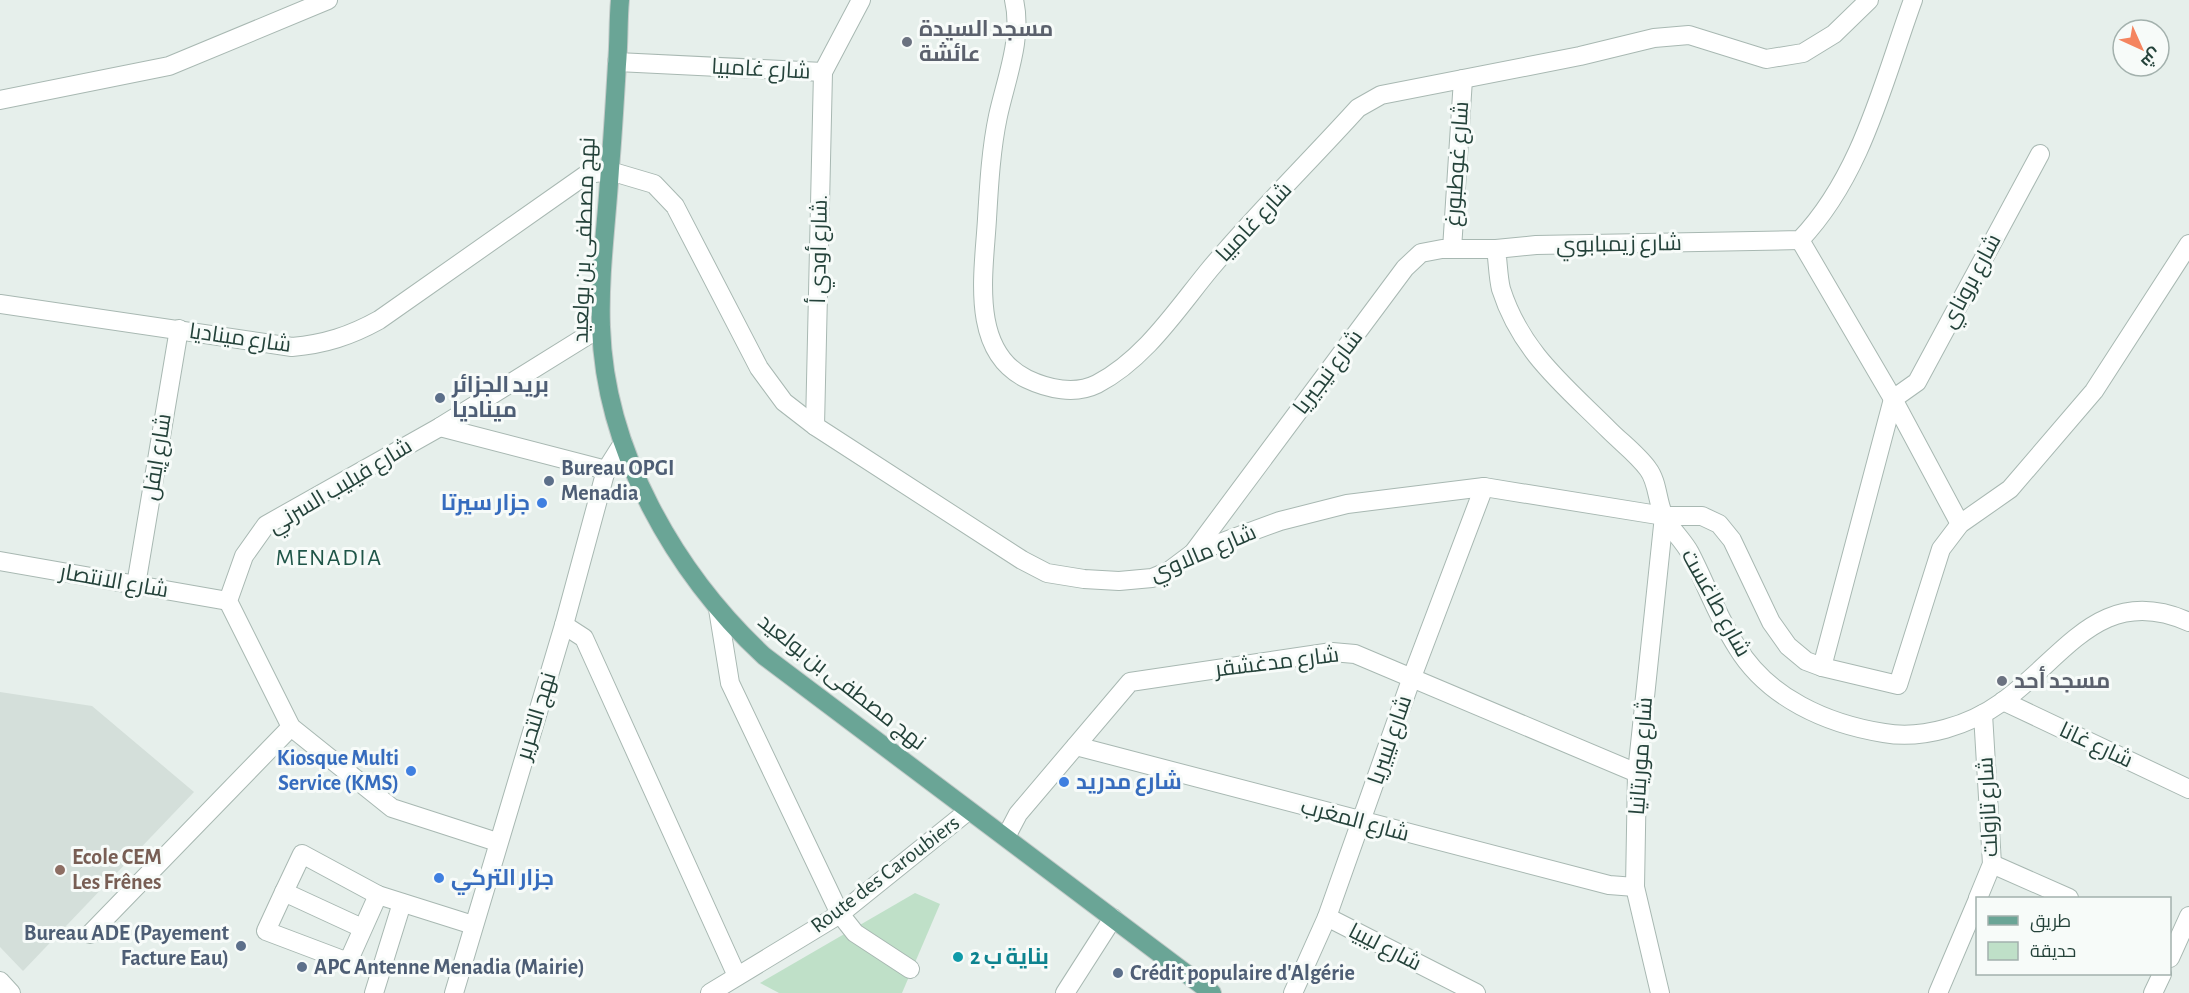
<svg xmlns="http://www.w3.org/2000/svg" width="2189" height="993" viewBox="0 0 2189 993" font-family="'Alegreya Sans',Cairo,sans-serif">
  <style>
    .built { fill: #d4dfda }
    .green { fill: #bfe0c8 }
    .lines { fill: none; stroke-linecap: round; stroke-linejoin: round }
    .minor-casing { stroke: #a8b8b2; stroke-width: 20 }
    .major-casing { stroke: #c2cac8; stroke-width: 20 }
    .minor { stroke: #fff; stroke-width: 18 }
    .major { stroke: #6aa596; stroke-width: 18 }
    .worship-dot { fill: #6b7280; stroke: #f7fbf9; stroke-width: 2 }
    .service-dot { fill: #5c6f8a; stroke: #f7fbf9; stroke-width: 2 }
    .shop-dot { fill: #3f7fe0; stroke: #f7fbf9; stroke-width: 2 }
    .education-dot { fill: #8d6e63; stroke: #f7fbf9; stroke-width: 2 }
    .culture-dot { fill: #0f9aa8; stroke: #f7fbf9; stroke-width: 2 }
    .labels { text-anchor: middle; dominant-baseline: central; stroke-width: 6; stroke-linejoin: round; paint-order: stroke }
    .worship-label { font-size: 22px; font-weight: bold; fill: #5b616d; stroke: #f7fbf9; text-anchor: start }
    .street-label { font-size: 22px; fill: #24423a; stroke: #f7fbf9 }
    .service-label { font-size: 22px; font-weight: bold; fill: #4e5e75; stroke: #f7fbf9; text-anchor: start }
    .shop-label { font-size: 22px; font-weight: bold; fill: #366cbe; stroke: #f7fbf9; text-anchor: end }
    .education-label { font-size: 22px; font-weight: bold; fill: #785e54; stroke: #f7fbf9; text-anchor: start }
    .culture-label { font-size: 22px; font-weight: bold; fill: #0d838f; stroke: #f7fbf9; text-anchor: start }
    .neighbourhood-label { font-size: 24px; letter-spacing: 1.5px; fill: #1f5548; stroke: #f7fbf9 }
  </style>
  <rect width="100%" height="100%" fill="#e6efeb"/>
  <path class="built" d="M0,692L92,706L194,792L23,971L0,947Z"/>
  <path class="green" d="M915,893L940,904L902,993H779L760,983Z"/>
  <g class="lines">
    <defs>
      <g id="minor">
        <path d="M1014,0C1023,38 1006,79 998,116C991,149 989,185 987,219C984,272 969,351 1027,379C1048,389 1075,395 1097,384C1145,359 1177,309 1210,269C1257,213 1309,162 1358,108L1381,95L1580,56L1654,38L1689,35L1766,59L1803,53L1834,34L1869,0"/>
        <path d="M1913,0C1883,82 1862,175 1800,240L1536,245L1496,249C1498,262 1498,277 1501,289C1521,352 1564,385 1609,430C1622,443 1638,455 1648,469C1658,482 1657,502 1664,516C1671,530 1683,540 1690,553C1706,584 1718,618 1737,647C1768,698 1827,724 1884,733C1923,740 1970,725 2002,702C2064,658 2101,582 2189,622"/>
        <path d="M617,62L823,72L861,0"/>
        <path d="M0,100L169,66L328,0"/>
        <path d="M1800,240L1893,399L1960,524"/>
        <path d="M1452,249L1463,79"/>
        <path d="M0,304L292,347C325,344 350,336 379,320L587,174L610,171L654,184L675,206L759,368L784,402L815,426L1022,560L1047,573L1084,579L1119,581L1152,578L1169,571L1193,553L1280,521L1347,504L1484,487L1664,516H1702L1719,524L1732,540L1771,622L1788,646L1806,661L1822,667L1898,685L1941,549L1960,524L2010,489L2094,391L2189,244"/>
        <path d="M815,426L823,72"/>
        <path d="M440,427L606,470"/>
        <path d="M1193,553L1405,268L1421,253L1442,249H1496"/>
        <path d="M0,561L228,601"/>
        <path d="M136,585L179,329"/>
        <path d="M718,609L730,683L840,914L855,933L910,969"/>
        <path d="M564,625L584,638L737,976"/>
        <path d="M1822,667L1893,399L1917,382L2040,154"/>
        <path d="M2003,701L2189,789"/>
        <path d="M1076,746L1609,885L1635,887"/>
        <path d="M1006,837L1018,814L1130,682L1332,652L1355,654L1637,773"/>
        <path d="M497,842L392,808L291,727L228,601L244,556L266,525L440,427L601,327"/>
        <path d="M1992,864L2069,898"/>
        <path d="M284,892L302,854L378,895L473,925"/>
        <path d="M1978,898L1992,864L1983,714"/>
        <path d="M1327,917L1476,993"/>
        <path d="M362,928L284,892L266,931L348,962L378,895"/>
        <path d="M90,934L291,727"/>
        <path d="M2170,958L2189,916"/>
        <path d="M0,981L11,993"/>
        <path d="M374,993L402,903"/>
        <path d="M454,993L564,625L606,470L623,443"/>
        <path d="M710,993L840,914L968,811"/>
        <path d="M1065,993L1113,918"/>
        <path d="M1293,993L1327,917L1412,677L1484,487"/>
        <path d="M1660,993L1635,887L1637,773L1664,516"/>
        <path d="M1938,993L1978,899"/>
        <path d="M2153,993L2162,974"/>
      </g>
      <path id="major" d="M620,0C618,21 619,42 617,64C615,98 613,133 610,168C607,220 599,274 601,327C605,451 675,573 764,656L1212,993"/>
    </defs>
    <use href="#minor" class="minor-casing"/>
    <use href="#major" class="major-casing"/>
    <use href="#minor" class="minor"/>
    <use href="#major" class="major"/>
  </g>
  <g class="worship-dot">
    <circle cx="907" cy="42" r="6"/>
    <circle cx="2002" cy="681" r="6"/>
  </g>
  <g class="service-dot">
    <circle cx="440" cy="398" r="6"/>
    <circle cx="549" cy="481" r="6"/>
    <circle cx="241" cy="946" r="6"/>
    <circle cx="302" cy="967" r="6"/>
    <circle cx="1118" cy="973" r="6"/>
  </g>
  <g class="shop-dot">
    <circle cx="542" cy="503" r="6"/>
    <circle cx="411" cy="771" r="6"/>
    <circle cx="1064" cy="782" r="6"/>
    <circle cx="439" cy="878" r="6"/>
  </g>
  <circle class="education-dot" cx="60" cy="870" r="6"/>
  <circle class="culture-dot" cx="958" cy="957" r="6"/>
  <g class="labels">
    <g class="worship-label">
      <text x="919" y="29">مسجد السيدة<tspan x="919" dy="25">عائشة</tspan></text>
      <text x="2014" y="681">مسجد أحد</text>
    </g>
    <g class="street-label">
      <text transform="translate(761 69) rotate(3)">شارع غامبيا</text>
      <text transform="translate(1457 164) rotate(-86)">شارع غوطبورغ</text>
      <text transform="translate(1254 222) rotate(-47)">شارع غامبيا</text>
      <text transform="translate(584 240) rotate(-88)">نهج مصطفى بن بولعيد</text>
      <text transform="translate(1619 244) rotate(-1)">شارع زيمبابوي</text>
      <text transform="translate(819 249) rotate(-89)">شارع أودي أ.</text>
      <text transform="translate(1971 281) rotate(-62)">شارع بروناي</text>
      <text transform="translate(240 338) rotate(8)">شارع ميناديا</text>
      <text transform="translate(1328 372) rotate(-53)">شارع نيجيريا</text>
      <text transform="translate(157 457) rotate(-81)">شارع إيفل</text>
      <text transform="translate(340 486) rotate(-31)">شارع فيليب السرني</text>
      <text transform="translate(1203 553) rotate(-23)">شارع مالاوي</text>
      <text transform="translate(114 581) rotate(10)">شارع الانتصار</text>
      <text transform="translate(1716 603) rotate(61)">شارع طاغست</text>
      <text transform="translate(1277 662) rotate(-7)">شارع مدغشقر</text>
      <text transform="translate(842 682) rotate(38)">نهج مصطفى بن بولعيد</text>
      <text transform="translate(536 716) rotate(-73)">نهج التحرير</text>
      <text transform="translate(1390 740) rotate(-71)">شارع ليبيريا</text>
      <text transform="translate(2096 745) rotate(25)">شارع غانا</text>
      <text transform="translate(1641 756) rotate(-86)">شارع موريتانيا</text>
      <text transform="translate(1988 807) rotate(-93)">شارع تازولت</text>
      <text transform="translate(1355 820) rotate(15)">شارع المغرب</text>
      <text transform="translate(885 874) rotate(-37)">Route des Caroubiers</text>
      <text transform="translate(1385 947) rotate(27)">شارع ليبيا</text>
    </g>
    <g class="service-label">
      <text x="452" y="385">بريد الجزائر<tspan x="452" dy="25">ميناديا</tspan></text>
      <text x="561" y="468">Bureau OPGI<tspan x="561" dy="25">Menadia</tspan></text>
      <text x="229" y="933" text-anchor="end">Bureau ADE (Payement<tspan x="229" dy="25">Facture Eau)</tspan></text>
      <text x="314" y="967">APC Antenne Menadia (Mairie)</text>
      <text x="1130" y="973">Crédit populaire d'Algérie</text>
    </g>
    <g class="shop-label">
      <text x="530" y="503">جزار سيرتا</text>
      <text x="399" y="758">Kiosque Multi<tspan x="399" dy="25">Service (KMS)</tspan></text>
      <text x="1076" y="782" text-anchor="start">شارع مدريد</text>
      <text x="451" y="878" text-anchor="start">جزار التركي</text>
    </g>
    <g class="education-label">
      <text x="72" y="857">Ecole CEM<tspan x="72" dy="25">Les Frênes</tspan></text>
    </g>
    <g class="culture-label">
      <text x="970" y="957">بناية ب 2</text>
    </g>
    <g class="neighbourhood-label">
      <text x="329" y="558">MENADIA</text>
    </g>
  </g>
  <rect x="1976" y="897" width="195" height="78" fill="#f7fbf9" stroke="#a3b1ad" stroke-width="1.5"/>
  <rect x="1988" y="916" width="30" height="9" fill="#6aa596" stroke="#a3b1ad" stroke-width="1.5"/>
  <text x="2030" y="927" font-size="18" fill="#24423a">طريق</text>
  <rect x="1988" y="942" width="30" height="18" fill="#bfe0c8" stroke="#a3b1ad" stroke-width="1.5"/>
  <text x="2030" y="957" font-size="18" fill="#24423a">حديقة</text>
  <g transform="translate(2141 48) rotate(135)"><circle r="28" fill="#f7fbf9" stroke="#a3b1ad" stroke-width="1.5"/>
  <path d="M0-4.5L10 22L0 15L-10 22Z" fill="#f4845f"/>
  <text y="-9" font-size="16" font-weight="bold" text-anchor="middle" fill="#24423a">ش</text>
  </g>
</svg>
